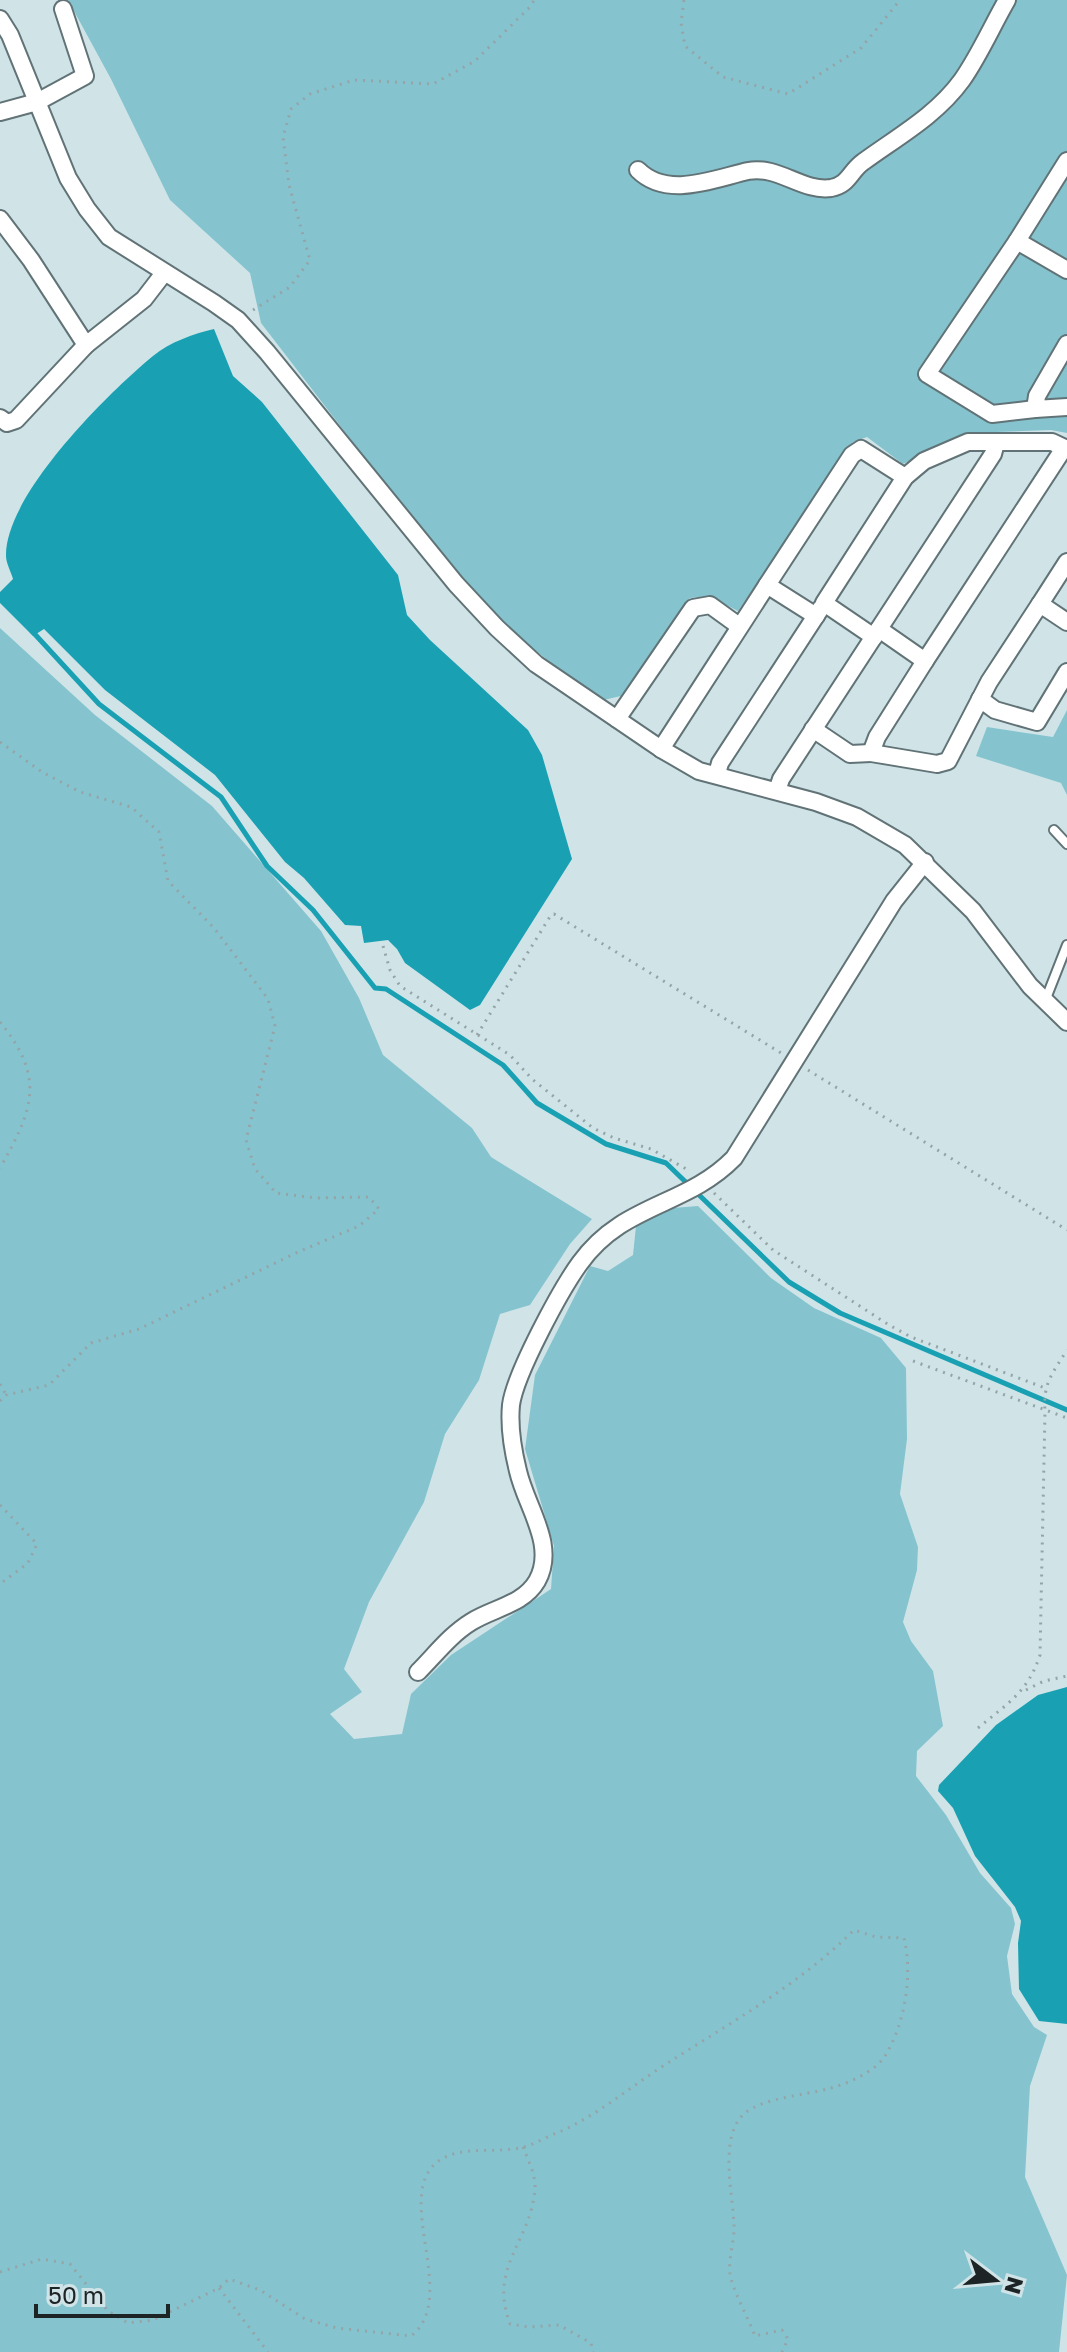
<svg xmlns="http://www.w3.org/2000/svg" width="1067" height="2352" viewBox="0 0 1067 2352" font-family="'Golos Text',sans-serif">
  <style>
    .green { fill: #85c4cf }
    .water { fill: #19a1b3 }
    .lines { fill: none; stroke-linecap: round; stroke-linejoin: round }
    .stream { stroke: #19a1b3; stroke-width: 5 }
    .lane-casing { stroke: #617376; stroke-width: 12 }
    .street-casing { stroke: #617376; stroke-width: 20 }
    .path { stroke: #94a4a7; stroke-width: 3; stroke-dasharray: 2 6; stroke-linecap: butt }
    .lane { stroke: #fff; stroke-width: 8 }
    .street { stroke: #fff; stroke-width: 16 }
  </style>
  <rect width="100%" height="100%" fill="#d0e4e8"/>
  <g class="green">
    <path d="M68,0H1067V433L1051,430L968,433L903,464L867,437L853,442L738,611L709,596L690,598L621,696L599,701L500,622L395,497L261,323L250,273L170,200L111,79Z"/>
    <path d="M0,628L95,715L212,806L321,931L359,998L383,1055L472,1128L491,1157L592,1219L570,1244L530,1305L500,1314L479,1380L445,1434L424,1502L369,1602L344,1669L362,1692L330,1714L354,1739L402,1734L411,1694L451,1655L551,1589L554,1546L525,1449L535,1375L590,1266L608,1271L633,1255L636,1226L673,1208L698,1206L771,1278L814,1308L881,1338L906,1368L907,1439L900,1494L918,1547L917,1570L903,1622L911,1641L933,1671L943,1726L917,1751L916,1776L946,1815L980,1873L1011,1908L1015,1924L1007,1956L1012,1994L1034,2027L1047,2035L1030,2086L1025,2177L1067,2275L1059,2352H0Z"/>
    <path d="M1067,710V795L1061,783L976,756L987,727L1053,737Z"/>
  </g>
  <g class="water">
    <path d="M214,329L233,376L262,402L398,575L407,615L430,640L528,730L542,755L572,859L480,1005L470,1010L405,963L397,949L388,940L364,943L361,926L345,925L304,878L285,862L215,775L105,690L44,629L33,636L0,603V592L13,579C11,572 6,563 6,556C5,495 108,393 153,356C170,342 193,334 214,329Z"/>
    <path d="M1067,1687V2024L1039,2021L1019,1989L1018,1943L1021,1921L1015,1907L975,1856L953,1808L938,1791L939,1785L996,1725L1038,1695Z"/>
  </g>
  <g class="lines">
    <path class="stream" d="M31,630L99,704L221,797L267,866L313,910L375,988L386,989L503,1065L537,1103L606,1144L666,1163L789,1282L840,1313L1067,1410"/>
    <defs>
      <g id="lane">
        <path d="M1054,830L1067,844"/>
        <path d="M1045,1001L1067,945"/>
      </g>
      <g id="street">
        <path d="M0,19L10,35L68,178L87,209L109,237L214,303L238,320L267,352L456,584L497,628L536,664L661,749L699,771L816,802L857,817L905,845L973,911L1030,986L1067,1022"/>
        <path d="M0,112L37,102L85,76L63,9"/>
        <path d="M1067,161L1017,241L1067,270"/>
        <path d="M638,170C667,199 713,179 748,171C778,165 802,192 831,188C849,185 850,171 863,162C897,137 936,116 962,80C979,56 992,26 1007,0"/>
        <path d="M0,219L31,260L86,345"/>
        <path d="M1017,241L927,374L992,414L1035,409"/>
        <path d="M1067,344L1037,396L1035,409L1067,407"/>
        <path d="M0,418L7,423L16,420L86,345L144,299L164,273"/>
        <path d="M1067,562L1040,604L1067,622"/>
        <path d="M767,585L852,455L861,449L905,477"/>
        <path d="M879,629L925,661L1064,448"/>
        <path d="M874,637L824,603L905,477L924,461L968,442H1052L1067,449"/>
        <path d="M925,661L877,737L871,753L937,764L948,761L989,682L1040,604"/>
        <path d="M980,699L995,710L1037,722L1067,672"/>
        <path d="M617,719L693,608L710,605L739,626"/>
        <path d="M813,729L850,754L871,753"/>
        <path d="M661,749L767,585L816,616"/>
        <path d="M717,774L720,763L821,608"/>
        <path d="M777,791L781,779L993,454L996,443"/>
        <path d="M418,1672C435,1655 450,1635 471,1622C493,1608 523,1605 537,1581C557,1545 526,1507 518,1471C513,1451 509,1426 511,1405C515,1374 561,1289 580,1263C623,1203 686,1207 734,1158L894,901L925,862"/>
      </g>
    </defs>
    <use href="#lane" class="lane-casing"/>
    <use href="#street" class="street-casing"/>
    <g class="path">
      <path d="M684,0L681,23L685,46L723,77L788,94L861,48L900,0"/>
      <path d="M253,310L290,287L310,260L289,185L283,137L291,109L310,94L354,80L433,84L475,61L531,6L534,0"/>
      <path d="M0,742L42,772L80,792L131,807L159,832L168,881L214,928L268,999L275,1026L246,1140L255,1169L276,1193L317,1198L369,1197L379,1209L359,1226L298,1252L139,1329L91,1343L49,1385L6,1395L0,1401"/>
      <path d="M383,946L390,970L400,986L510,1055L532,1079L593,1128L614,1138L651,1149L688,1170"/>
      <path d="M0,1022C46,1078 33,1110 0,1168"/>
      <path d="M477,1035L551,915L554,914L781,1053"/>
      <path d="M808,1070L1067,1230"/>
      <path d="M714,1193L773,1250L889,1325L911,1337L1045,1388"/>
      <path d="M913,1361L1067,1418"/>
      <path d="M0,1384L6,1395"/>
      <path d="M0,1505L37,1544L28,1563L0,1584"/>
      <path d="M1026,1690L1044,1681L1067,1676"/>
      <path d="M978,1728C1007,1704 1028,1692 1040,1655L1045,1411C1043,1383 1052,1374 1067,1350"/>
      <path d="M523,2147C528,2160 536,2175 535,2189C531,2242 488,2266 510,2324L529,2327L559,2325L591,2343L593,2352"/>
      <path d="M0,2272L42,2259L70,2264L108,2311L128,2323L153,2320L219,2288L229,2279L260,2290L305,2319L337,2328L411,2336C461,2298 390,2193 440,2160C463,2145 498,2154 524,2147C535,2144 546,2137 557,2133C596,2116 625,2091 660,2068C726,2025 798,1986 854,1930L876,1937L904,1938C913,1976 905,2023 885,2056C875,2072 845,2085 827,2089C805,2095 763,2098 745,2113C718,2135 733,2195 734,2225C735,2240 728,2258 730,2274C734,2294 748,2317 755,2336L782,2330L788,2339L782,2352"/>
      <path d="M219,2288L268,2352"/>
    </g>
    <use href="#lane" class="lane"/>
    <use href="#street" class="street"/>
  </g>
  <g transform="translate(995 2280) rotate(106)" stroke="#d0e4e8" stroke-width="6" paint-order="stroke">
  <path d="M0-6L14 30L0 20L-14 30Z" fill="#1d2426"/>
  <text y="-12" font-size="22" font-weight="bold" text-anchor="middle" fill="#1d2426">N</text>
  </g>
  <path d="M36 2304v12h132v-12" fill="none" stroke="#1d2426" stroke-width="4"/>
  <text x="48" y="2304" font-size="24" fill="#1d2426" stroke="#d0e4e8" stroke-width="6" paint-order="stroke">50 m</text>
</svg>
